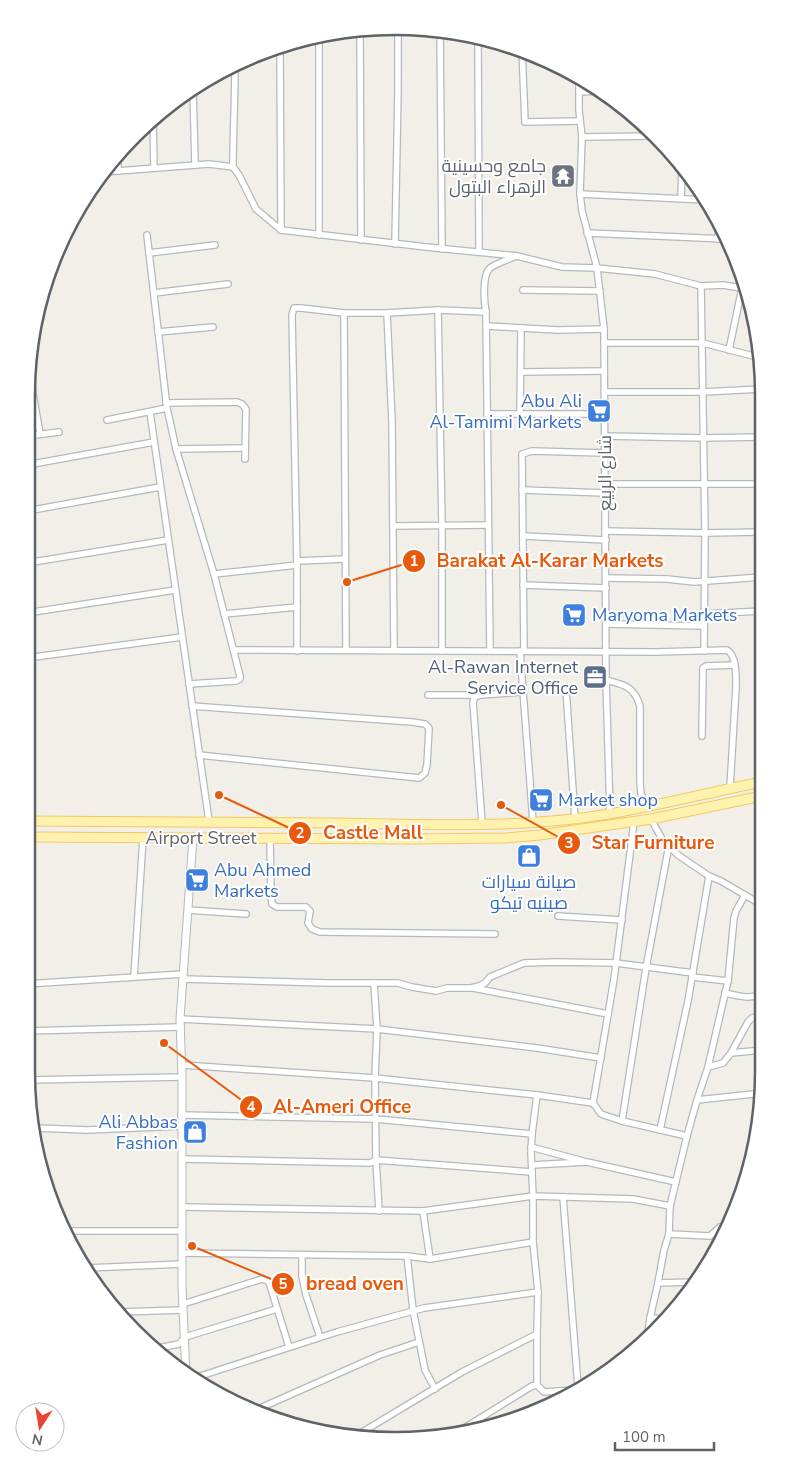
<svg xmlns="http://www.w3.org/2000/svg" width="790" height="1467" viewBox="0 0 790 1467" font-family="'Nunito Sans',Cairo,sans-serif">
  <style>
    .lines { fill: none; stroke-linecap: round; stroke-linejoin: round }
    .minor-casing { stroke: #b5b8bc; stroke-width: 8 }
    .tertiary-casing { stroke: #b5b8bc; stroke-width: 9 }
    .primary-casing { stroke: #f2c960; stroke-width: 11 }
    .minor { stroke: #fff; stroke-width: 5.5 }
    .tertiary { stroke: #fff; stroke-width: 7 }
    .primary { stroke: #fff2af; stroke-width: 9 }
    .labels { text-anchor: middle; dominant-baseline: central; stroke-width: 4; stroke-linejoin: round; paint-order: stroke }
    .worship-label { font-size: 18px; fill: #5b616d; stroke: #fff; text-anchor: end }
    .shop-label { font-size: 18px; fill: #366cbe; stroke: #fff; text-anchor: start }
    .street-label { font-size: 18px; fill: #5f6368; stroke: #fff }
    .service-label { font-size: 18px; fill: #4e5e75; stroke: #fff; text-anchor: end }
    .rim { fill: none; stroke: #5f6368; stroke-width: 2.5 }
    .leader { fill: none; stroke: #e8590c; stroke-width: 2 }
    .callout-dot { fill: #e8590c; stroke: #fff; stroke-width: 2 }
    .mark-label { font-size: 15px; text-anchor: middle; font-weight: bold; fill: #fff }
    .callout-label { font-size: 19px; text-anchor: middle; font-weight: bold; fill: #e8590c; stroke: #fff; stroke-width: 4; stroke-linejoin: round; paint-order: stroke }
  </style>
  <rect width="100%" height="100%" fill="#f1efe8"/>
  <g class="lines">
    <defs>
      <g id="minor">
        <path d="M360,29L361,240"/>
        <path d="M440,29L442,249"/>
        <path d="M478,38L479,252"/>
        <path d="M280,46L281,230"/>
        <path d="M522,50L525,122L580,121"/>
        <path d="M579,75V110L582,137L580,194L582,211L597,268L604,329L606,680L610,813"/>
        <path d="M193,89L195,165"/>
        <path d="M579,92L601,91"/>
        <path d="M153,119L154,168"/>
        <path d="M582,137L654,136"/>
        <path d="M118,152V171"/>
        <path d="M233,167C233,133 235,98 235,63"/>
        <path d="M104,172L209,164L233,167L239,175L256,209L281,230L426,247L517,256L562,267L597,268L655,274L701,286L723,285L747,289"/>
        <path d="M580,194L706,200"/>
        <path d="M681,198L682,167"/>
        <path d="M587,233L726,239"/>
        <path d="M147,235L167,408L176,449L214,574L240,676V679L236,681L189,684"/>
        <path d="M319,235V36"/>
        <path d="M718,239L719,225"/>
        <path d="M395,244L398,91V28"/>
        <path d="M149,253L215,245"/>
        <path d="M701,286L705,533L704,651"/>
        <path d="M523,290L600,291"/>
        <path d="M154,293L228,284"/>
        <path d="M438,310L442,526V650"/>
        <path d="M486,312L490,651"/>
        <path d="M344,313L346,650"/>
        <path d="M486,326L558,330L604,329"/>
        <path d="M158,332L213,327"/>
        <path d="M604,343H703L761,358"/>
        <path d="M729,350L742,288"/>
        <path d="M28,365L40,434"/>
        <path d="M521,372L604,371"/>
        <path d="M605,392H703L761,389"/>
        <path d="M166,403L237,402L242,404L246,409L245,459"/>
        <path d="M150,412L209,821"/>
        <path d="M487,414H605"/>
        <path d="M520,414L521,328"/>
        <path d="M107,420L167,408"/>
        <path d="M27,436L59,432"/>
        <path d="M605,436L703,438L761,437"/>
        <path d="M176,449L245,448"/>
        <path d="M27,465L154,442"/>
        <path d="M605,484H761"/>
        <path d="M522,490L605,493"/>
        <path d="M27,511L160,487"/>
        <path d="M393,526L488,525"/>
        <path d="M605,531L705,533L761,532"/>
        <path d="M523,536L606,540"/>
        <path d="M297,561L345,559"/>
        <path d="M27,563L168,540"/>
        <path d="M214,574L297,565"/>
        <path d="M606,578L667,579L694,582L761,577"/>
        <path d="M523,585L606,588"/>
        <path d="M27,613L175,590"/>
        <path d="M224,614L297,607"/>
        <path d="M704,614L761,611"/>
        <path d="M606,624L704,626"/>
        <path d="M234,650L656,652L727,650C737,656 736,676 736,687L730,788"/>
        <path d="M394,650L392,421L387,313L438,310L486,312C484,302 482,275 490,268C497,263 507,260 516,256"/>
        <path d="M297,651V565L292,315L294,308H301L344,313H387"/>
        <path d="M520,651L533,822"/>
        <path d="M524,651L522,454L532,451L605,453"/>
        <path d="M27,658L182,637"/>
        <path d="M606,680C624,685 634,686 640,706V782L641,794L646,806"/>
        <path d="M566,689L575,819"/>
        <path d="M428,695H470L475,697"/>
        <path d="M192,706L412,722L425,724L429,728L427,765L425,773L419,778L199,755"/>
        <path d="M702,736L703,668L706,666L734,665"/>
        <path d="M762,782V774"/>
        <path d="M651,819L662,839L678,855L709,876L721,881L762,905"/>
        <path d="M634,822L614,979L593,1103L601,1114L622,1121L687,1136"/>
        <path d="M482,823L473,702L475,697L480,695L523,692"/>
        <path d="M270,839L271,895L272,904L277,907H306L310,911L308,923L312,929L320,932L495,934"/>
        <path d="M188,910L246,914"/>
        <path d="M558,916L622,920"/>
        <path d="M134,977L143,838"/>
        <path d="M692,977L728,981"/>
        <path d="M183,979L328,983H398L412,987L436,991L447,988H471L479,986L485,983L490,977L524,963L557,962L616,963L693,973"/>
        <path d="M374,983L377,1029L375,1078L376,1160L379,1211"/>
        <path d="M26,984L183,974"/>
        <path d="M473,988L608,1014"/>
        <path d="M725,993C739,996 750,1000 763,993"/>
        <path d="M761,1016L763,1007"/>
        <path d="M180,1019L377,1029L537,1048L601,1058"/>
        <path d="M26,1031L181,1027"/>
        <path d="M731,1053L763,1050"/>
        <path d="M182,1065L375,1078L537,1095L593,1103"/>
        <path d="M708,1067L723,1063L731,1053L748,1022L752,1018L763,1015"/>
        <path d="M28,1080L182,1077"/>
        <path d="M697,1100L708,1067L728,981L734,918L736,911L745,895"/>
        <path d="M181,1115L376,1119L532,1134"/>
        <path d="M622,1121L646,968L669,845"/>
        <path d="M36,1128L87,1130L181,1126"/>
        <path d="M660,1130L688,1001L709,876"/>
        <path d="M531,1147L583,1161"/>
        <path d="M182,1159L370,1163L376,1160L532,1172"/>
        <path d="M532,1165L587,1162L676,1182"/>
        <path d="M563,1197L578,1387"/>
        <path d="M182,1207L423,1211L533,1196L633,1199L670,1206"/>
        <path d="M423,1211L430,1259"/>
        <path d="M67,1231H182"/>
        <path d="M669,1234L710,1236L720,1227L727,1226"/>
        <path d="M719,1244L720,1227"/>
        <path d="M182,1253L407,1256L430,1259L533,1242"/>
        <path d="M302,1255V1276L306,1295L320,1337"/>
        <path d="M407,1256L413,1310L425,1370L435,1389"/>
        <path d="M87,1268L182,1264"/>
        <path d="M658,1283L693,1282"/>
        <path d="M183,1304L262,1279L266,1280L269,1282L289,1347"/>
        <path d="M119,1312L183,1310"/>
        <path d="M650,1318L663,1319"/>
        <path d="M647,1339L650,1318L658,1283L664,1250L669,1234L670,1206L687,1136L697,1100L763,1093"/>
        <path d="M158,1348L179,1344L185,1337L277,1309"/>
        <path d="M191,1379L337,1332L424,1308L538,1292"/>
        <path d="M537,1385L544,1392L573,1390"/>
        <path d="M258,1409L380,1355L419,1342"/>
        <path d="M461,1430L532,1386L537,1385V1334"/>
        <path d="M359,1434L462,1372L537,1334L538,1292L533,1242V1196L531,1153L532,1134L537,1095"/>
      </g>
      <path id="tertiary" d="M186,1375L182,1286V1077L180,1019L193,838"/>
      <g id="primary">
        <path d="M27,821C128,821 230,822 332,823C412,824 494,828 573,819C635,812 700,794 762,782"/>
        <path d="M27,837L412,839L506,838L540,835L651,819L762,796"/>
      </g>
    </defs>
    <use href="#minor" class="minor-casing"/>
    <use href="#tertiary" class="tertiary-casing"/>
    <use href="#primary" class="primary-casing"/>
    <use href="#minor" class="minor"/>
    <use href="#tertiary" class="tertiary"/>
    <use href="#primary" class="primary"/>
  </g>
  <defs>
    <symbol id="temple-square" viewBox="-11 -11 22 22"><rect x="-9" y="-9" width="18" height="18" rx="4" fill="#6b7280" stroke="#fff"/><path d="M0-6L5-2H3V0L6.5 2.5H4V6H1.5V3h-3V6H-4V2.5H-6.5L-3 0V-2H-5Z" fill="#fff"/></symbol>
    <symbol id="supermarket-square" viewBox="-11 -11 22 22"><rect x="-9" y="-9" width="18" height="18" rx="4" fill="#3f7fe0" stroke="#fff"/><path d="M-6-5.5h2.5l.6 2H6L4.5 2H-2.5L-4.4-4H-6ZM-1.5 3.2a1.3 1.3 0 1 0 .1 0ZM3 3.2a1.3 1.3 0 1 0 .1 0Z" fill="#fff"/></symbol>
    <symbol id="office-square" viewBox="-11 -11 22 22"><rect x="-9" y="-9" width="18" height="18" rx="4" fill="#5c6f8a" stroke="#fff"/><path d="M-6-3h4V-5.5h4V-3h4V5H-6ZM-1-4.5V-3h2v-1.5ZM-6 0V1H6V0Z" fill="#fff"/></symbol>
    <symbol id="shop-square" viewBox="-11 -11 22 22"><rect x="-9" y="-9" width="18" height="18" rx="4" fill="#3f7fe0" stroke="#fff"/><path d="M-5-2.5h2.3a2.7 3.5 0 0 1 5.4 0H5L5.5 6h-11ZM-1.5-2.5h3a1.5 2.3 0 0 0-3 0Z" fill="#fff"/></symbol>
  </defs>
  <g fill-rule="evenodd">
    <use href="#temple-square" x="549" y="162" width="28" height="28"/>
    <use href="#supermarket-square" x="585" y="397" width="28" height="28"/>
    <use href="#supermarket-square" x="560" y="601" width="28" height="28"/>
    <use href="#office-square" x="581" y="663" width="28" height="28"/>
    <use href="#supermarket-square" x="527" y="786" width="28" height="28"/>
    <use href="#shop-square" x="515" y="842" width="28" height="28"/>
    <use href="#supermarket-square" x="183" y="866" width="28" height="28"/>
    <use href="#shop-square" x="181" y="1118" width="28" height="28"/>
  </g>
  <g class="labels">
    <g class="worship-label">
      <text x="546" y="166">جامع وحسينية<tspan x="546" dy="21">الزهراء البتول</tspan></text>
    </g>
    <g class="shop-label">
      <text x="582" y="401" text-anchor="end">Abu Ali<tspan x="582" dy="21">Al-Tamimi Markets</tspan></text>
      <text x="592" y="615">Maryoma Markets</text>
      <text x="558" y="800">Market shop</text>
      <text x="214" y="870">Abu Ahmed<tspan x="214" dy="21">Markets</tspan></text>
      <text x="529" y="882" text-anchor="middle">صيانة سيارات<tspan x="529" dy="21">صينيه تيكو</tspan></text>
      <text x="178" y="1122" text-anchor="end">Ali Abbas<tspan x="178" dy="21">Fashion</tspan></text>
    </g>
    <g class="street-label">
      <text transform="translate(605 473) rotate(-90)">شارع الربيع</text>
      <text x="201" y="838">Airport Street</text>
    </g>
    <g class="service-label">
      <text x="578" y="667">Al-Rawan Internet<tspan x="578" dy="21">Service Office</tspan></text>
    </g>
  </g>
  <path d="M0 0H790V1467H0ZM395 35H395A360 360 0 0 1 755 395V1072A360 360 0 0 1 395 1432H395A360 360 0 0 1 35 1072V395A360 360 0 0 1 395 35Z" fill="#fff" fill-rule="evenodd"/>
  <path class="rim" d="M395 35H395A360 360 0 0 1 755 395V1072A360 360 0 0 1 395 1432H395A360 360 0 0 1 35 1072V395A360 360 0 0 1 395 35Z"/>
  <path class="leader" d="M347 582L414 561M219 795L300 833M501 805L569 843M164 1043L251 1107M192 1246L283 1284"/>
  <g class="callout-dot">
    <circle cx="347" cy="582" r="5"/>
    <circle cx="219" cy="795" r="5"/>
    <circle cx="501" cy="805" r="5"/>
    <circle cx="164" cy="1043" r="5"/>
    <circle cx="192" cy="1246" r="5"/>
    <circle cx="414" cy="561" r="12"/>
    <circle cx="300" cy="833" r="12"/>
    <circle cx="569" cy="843" r="12"/>
    <circle cx="251" cy="1107" r="12"/>
    <circle cx="283" cy="1284" r="12"/>
  </g>
  <g class="mark-label">
    <text x="414" y="566">1</text>
    <text x="300" y="838">2</text>
    <text x="569" y="848">3</text>
    <text x="251" y="1112">4</text>
    <text x="283" y="1289">5</text>
  </g>
  <g class="callout-label">
    <text x="550" y="567">Barakat Al-Karar Markets</text>
    <text x="373" y="839">Castle Mall</text>
    <text x="653" y="849">Star Furniture</text>
    <text x="342" y="1113">Al-Ameri Office</text>
    <text x="355" y="1290">bread oven</text>
  </g>
  <g transform="translate(40 1427) rotate(192)"><circle r="24" fill="#ffffff" stroke="#bfc1c3"/>
  <path d="M0-4L9 19L0 12L-9 19Z" fill="#ea4335"/>
  <text y="-8" font-size="14" font-weight="bold" text-anchor="middle" fill="#5f6368">N</text>
  </g>
  <path d="M615 1442v8h99v-8" fill="none" stroke="#5f6368" stroke-width="2.5"/>
  <text x="622" y="1442" font-size="15" fill="#5f6368" stroke="#ffffff" stroke-width="4" paint-order="stroke">100 m</text>
</svg>
